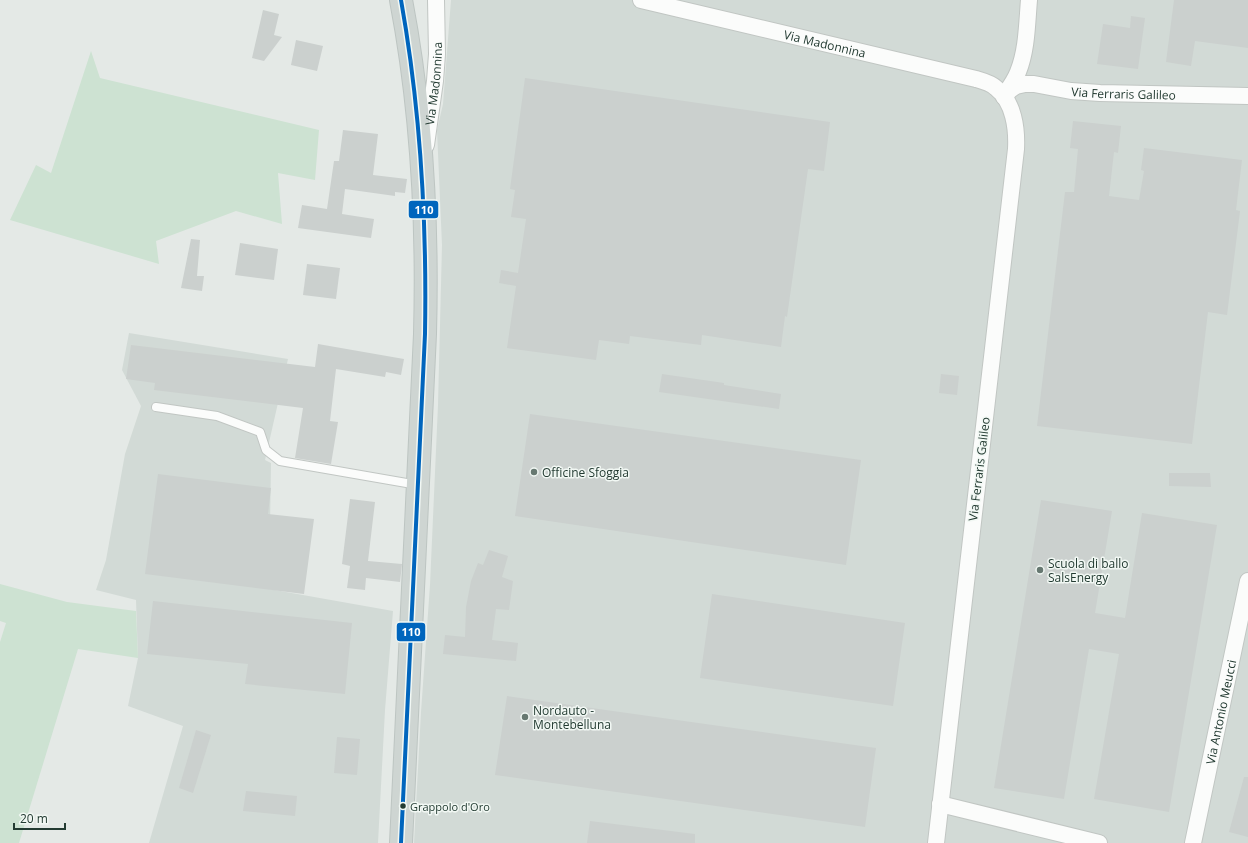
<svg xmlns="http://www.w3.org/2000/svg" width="1248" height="843" viewBox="0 0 1248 843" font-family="'Open Sans',sans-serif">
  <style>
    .built { fill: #d2dad6 }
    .green { fill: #cde2d2 }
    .building { fill: #cbd0ce }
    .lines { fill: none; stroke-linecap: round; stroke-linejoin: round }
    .service-casing { stroke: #c1c6c3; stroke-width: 10 }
    .minor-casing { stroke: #c1c6c3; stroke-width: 18 }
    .primary-casing { stroke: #bdc5c2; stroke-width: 24 }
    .service { stroke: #fbfcfb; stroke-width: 8 }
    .minor { stroke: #fbfcfb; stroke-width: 16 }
    .primary { stroke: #ced5d2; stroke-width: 22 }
    .bus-1-casing { stroke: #f2f8f4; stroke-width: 7 }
    .bus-1 { stroke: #0065bd; stroke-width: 4 }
    .poi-dot { fill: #677871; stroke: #f2f8f4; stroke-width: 1.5 }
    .bus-dot { fill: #233b32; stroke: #f2f8f4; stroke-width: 1.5 }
    .labels { text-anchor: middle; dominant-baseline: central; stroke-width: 3; stroke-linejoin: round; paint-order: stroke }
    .bus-label { font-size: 11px; fill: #233b32; stroke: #f2f8f4; text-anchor: start }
    .street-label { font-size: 12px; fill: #233b32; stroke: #f2f8f4 }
    .poi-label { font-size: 12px; fill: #233b32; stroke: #f2f8f4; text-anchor: start }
    .line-badge { stroke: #f2f8f4; stroke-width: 1.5 }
    .badge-label { font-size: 11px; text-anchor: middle; font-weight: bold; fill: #fff }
  </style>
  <rect width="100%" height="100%" fill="#e4e9e6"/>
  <g class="built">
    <path d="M451,0H1248V843H414L421,712L430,585L438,405L442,245L437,130L443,104Z"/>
    <path d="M129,333L288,359L265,460L271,463L269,589L393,611L385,710L378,843H149L183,726L128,706L138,658L136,600L96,590L106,560L125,454L141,406L122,370Z"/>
  </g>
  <g class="green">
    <path d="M91,51L100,78L319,130L315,180L278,173L282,224L236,211L156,241L159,264L10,220L36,165L51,173Z"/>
    <path d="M0,584L67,602L136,611L138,658L78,649L19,843H0V642L6,623L0,621Z"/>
  </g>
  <g class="building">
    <path d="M1174,0H1248V48L1195,41L1191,66L1166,62Z"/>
    <path d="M263,10L279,14L274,35L282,37L264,61L252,58Z"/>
    <path d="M1131,16L1145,18L1138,69L1097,64L1103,24L1130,28Z"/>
    <path d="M296,40L323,46L317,71L291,65Z"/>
    <path d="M525,78L830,122L824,171L808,169L787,317L785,316L781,347L702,335L701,345L630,336L629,344L599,340L596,360L507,348L516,286L499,283L501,270L518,273L526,219L511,217L515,190L510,189Z"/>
    <path d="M1073,121L1121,126L1118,153L1114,152L1109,196L1139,200L1144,171L1141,170L1144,148L1242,160L1236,210L1240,211L1227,315L1208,312L1192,444L1037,426L1065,192H1074L1078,149L1070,148Z"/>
    <path d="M343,130L378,134L373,175L407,179L405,193L395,192V196L345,189L342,214L374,219L371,238L298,228L302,205L327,209L334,161H339Z"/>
    <path d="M191,239L200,240L197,276H204L202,291L181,288Z"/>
    <path d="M240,243L278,249L274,280L235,275Z"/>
    <path d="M307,264L340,268L336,299L303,295Z"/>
    <path d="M318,344L404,359L401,375L386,372L385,377L336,369L330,421L338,422L331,464L295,458L303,408L154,390L155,383L126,379L131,345L315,367Z"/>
    <path d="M662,374L724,383V385L781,394L779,409L659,392Z"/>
    <path d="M941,374L959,376L957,395L939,393Z"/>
    <path d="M530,414L861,460L846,565L515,516Z"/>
    <path d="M1169,473H1210L1211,487L1169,486Z"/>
    <path d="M158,474L271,488L268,514L314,519L304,594L145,574Z"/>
    <path d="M350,499L375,502L368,561L402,564L400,582L366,578L365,590L347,588L350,566L342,564Z"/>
    <path d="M1041,500L1112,511L1095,613L1125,618L1142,513L1217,525L1169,812L1094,799L1119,654L1089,649L1064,799L994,788Z"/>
    <path d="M489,550L508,556L502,577L513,581L509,610L496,609L492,640L518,643L516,661L443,654L445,635L465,637L466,607L471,581L478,563L483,565Z"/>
    <path d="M712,594L905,623L893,706L700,678Z"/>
    <path d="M153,601L352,623L345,694L245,684L248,664L147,654Z"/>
    <path d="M507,696L876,748L865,827L495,775Z"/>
    <path d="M196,730L211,735L193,793L179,788Z"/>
    <path d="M337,737L360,739L357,775L334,773Z"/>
    <path d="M1244,777H1248V837L1229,832Z"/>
    <path d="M246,791L297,796L295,816L243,811Z"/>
    <path d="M590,821L695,834V843H587Z"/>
  </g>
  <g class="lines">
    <defs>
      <path id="service" d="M156,407L217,416L260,432L266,450L280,461L418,485"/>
      <g id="minor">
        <path id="s1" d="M641,0L976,79C983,81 991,83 996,88C1014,102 1017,129 1016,149L936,843"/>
        <path d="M1005,94C1010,87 1015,80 1018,72C1027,50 1027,23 1029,0"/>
        <path id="s2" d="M1004,97L1010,90L1016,86L1025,84H1034L1071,91L1100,93L1248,96"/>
        <path id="s3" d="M426,145L435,81L437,54L436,0"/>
        <path d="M940,804L1099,843"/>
        <path id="s4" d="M1193,843L1248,581"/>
      </g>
      <path id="primary" d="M401,0C422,110 428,222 425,334L401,843"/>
    </defs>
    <use href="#service" class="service-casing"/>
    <use href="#minor" class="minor-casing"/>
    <use href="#primary" class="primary-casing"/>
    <use href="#service" class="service"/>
    <use href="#minor" class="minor"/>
    <use href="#primary" class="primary"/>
    <defs>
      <path id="bus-1" d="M401,0C421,112 427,220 425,334L401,843"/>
    </defs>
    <use href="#bus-1" class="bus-1-casing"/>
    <use href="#bus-1" class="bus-1"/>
  </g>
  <g class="poi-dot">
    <circle cx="534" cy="472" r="4"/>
    <circle cx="1040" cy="570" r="4"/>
    <circle cx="525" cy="717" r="4"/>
  </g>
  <circle class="bus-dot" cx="403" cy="806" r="3.5"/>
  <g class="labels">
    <g class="bus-label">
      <text x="410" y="806">Grappolo d'Oro</text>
    </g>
    <g class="street-label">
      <text stroke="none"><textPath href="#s1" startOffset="189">Via Madonnina</textPath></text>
      <text stroke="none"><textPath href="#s3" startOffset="62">Via Madonnina</textPath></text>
      <text stroke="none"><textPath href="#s2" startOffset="125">Via Ferraris Galileo</textPath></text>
      <text transform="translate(979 469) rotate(-83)">Via Ferraris Galileo</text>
      <text stroke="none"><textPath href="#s4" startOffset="134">Via Antonio Meucci</textPath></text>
    </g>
    <g class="poi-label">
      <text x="542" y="472">Officine Sfoggia</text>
      <text x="1048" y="563">Scuola di ballo<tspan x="1048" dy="14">SalsEnergy</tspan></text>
      <text x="533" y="710">Nordauto -<tspan x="533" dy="14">Montebelluna</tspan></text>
    </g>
  </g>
  <g class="line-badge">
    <rect x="408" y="200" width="31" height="19" rx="4" fill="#0065bd"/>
    <rect x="396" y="622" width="30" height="20" rx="4" fill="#0065bd"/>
  </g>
  <g class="badge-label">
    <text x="424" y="214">110</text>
    <text x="411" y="636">110</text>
  </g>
  <path d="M14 823v6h51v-6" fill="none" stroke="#233b32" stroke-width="2"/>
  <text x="20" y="823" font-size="12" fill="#233b32" stroke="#f2f8f4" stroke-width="3" paint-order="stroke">20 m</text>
</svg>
